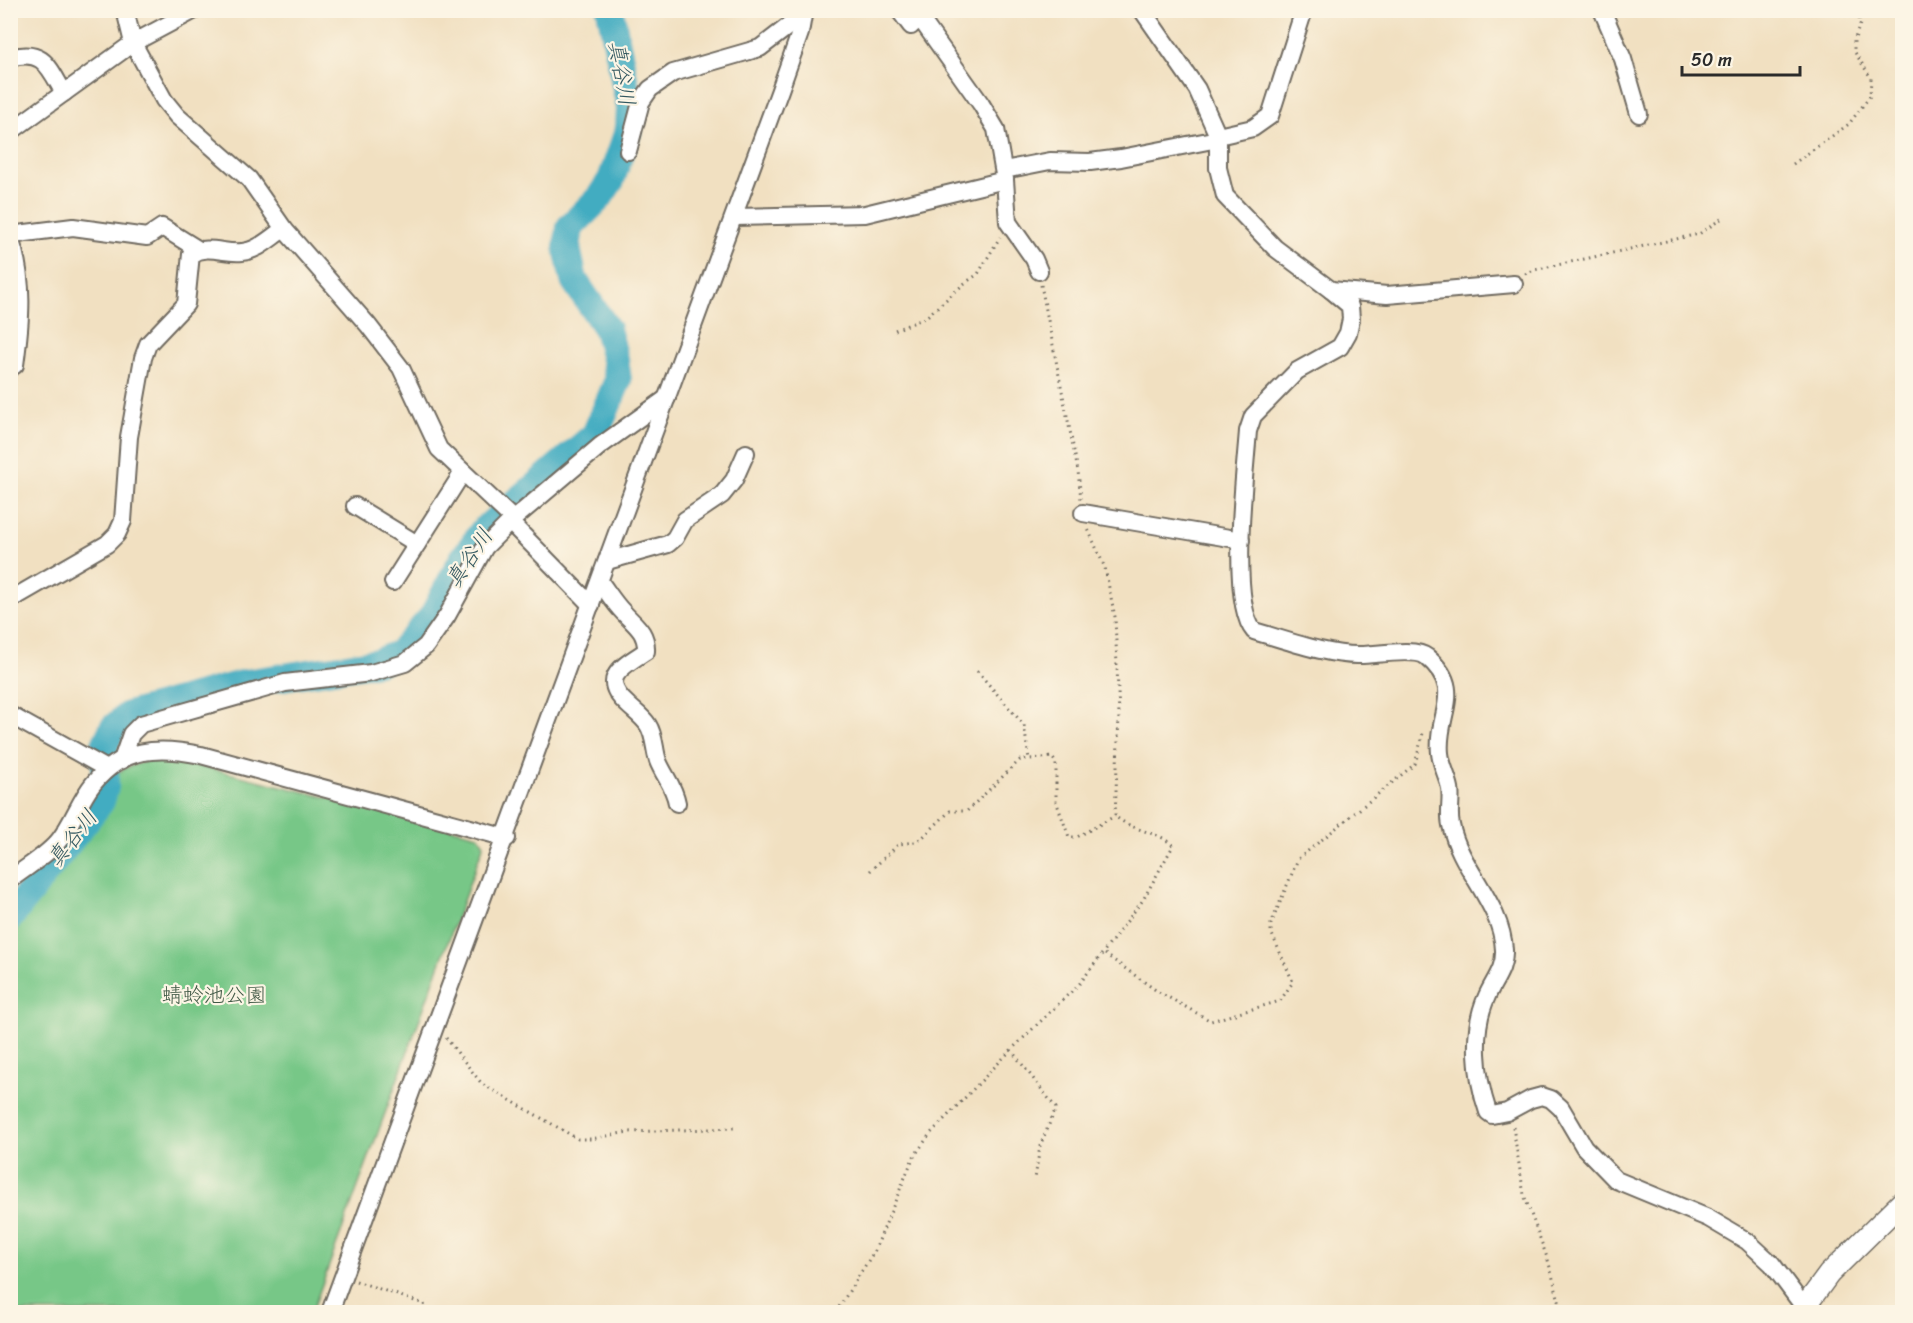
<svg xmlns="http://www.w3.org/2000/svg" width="1913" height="1323" viewBox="0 0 1913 1323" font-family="Sriracha,'Klee One',sans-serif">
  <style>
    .green { fill: #77c787; stroke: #517959; stroke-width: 1.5 }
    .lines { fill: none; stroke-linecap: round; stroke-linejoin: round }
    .river { stroke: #42acc1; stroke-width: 28 }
    .minor-casing { stroke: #706a60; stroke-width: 20 }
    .major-casing { stroke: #706a60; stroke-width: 24 }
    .path { stroke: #706a60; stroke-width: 3; stroke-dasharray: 1.5 4.5; stroke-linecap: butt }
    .minor { stroke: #fff; stroke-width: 16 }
    .major { stroke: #fff; stroke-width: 21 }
    .labels { text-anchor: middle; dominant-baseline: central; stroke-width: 4.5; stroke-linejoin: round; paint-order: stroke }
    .park-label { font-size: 21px; fill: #425a47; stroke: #fcf5e5 }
    .water-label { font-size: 22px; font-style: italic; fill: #335860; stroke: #fcf5e5 }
  </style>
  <rect width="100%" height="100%" fill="#fcf5e5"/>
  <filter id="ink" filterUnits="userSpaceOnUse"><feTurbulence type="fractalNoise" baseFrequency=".0167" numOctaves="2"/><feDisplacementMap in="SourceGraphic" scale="12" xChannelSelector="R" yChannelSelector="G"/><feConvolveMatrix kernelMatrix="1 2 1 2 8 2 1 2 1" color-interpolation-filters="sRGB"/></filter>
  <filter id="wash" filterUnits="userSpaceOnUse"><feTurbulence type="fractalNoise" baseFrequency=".008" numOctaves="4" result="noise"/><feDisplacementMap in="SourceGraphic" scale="24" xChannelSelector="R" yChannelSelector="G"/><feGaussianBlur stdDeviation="1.35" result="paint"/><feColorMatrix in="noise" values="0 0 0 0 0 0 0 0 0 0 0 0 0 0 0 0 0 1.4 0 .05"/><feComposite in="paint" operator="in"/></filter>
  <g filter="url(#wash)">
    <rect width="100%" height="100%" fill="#f1e0c1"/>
    <path class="green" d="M155,758H168L478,835L484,844L312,1312H11L10,927L98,818L107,804L112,777L125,768Z"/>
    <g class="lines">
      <path class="river" d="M10,917L101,801L105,787V745L113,728L128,715L245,683L378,662L400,653L432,617L462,560L483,531L595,435L618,380L615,359L607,329L574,280L567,248L570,227L599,198L611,180L629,128L630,108L610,10"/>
    </g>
  </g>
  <g filter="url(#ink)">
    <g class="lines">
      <defs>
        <g id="minor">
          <path d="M125,10L133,43L164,100L177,116L249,179L284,229L368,325L401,368L439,449L513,519"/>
          <path d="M899,10L911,26L925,13"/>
          <path d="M1142,10L1197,89L1218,136V168L1225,196L1275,248L1331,290L1387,295L1514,284"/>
          <path d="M1602,10L1623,59L1639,114"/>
          <path d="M920,18L981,104L996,129L1005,180L1008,222L1034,259L1039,271"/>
          <path d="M10,58C44,48 49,68 64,93"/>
          <path d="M10,132L133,43L195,10"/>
          <path d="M1218,136L1253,128L1270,116L1304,10"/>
          <path d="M628,151L641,102L650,89L673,73L760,48L803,15"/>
          <path d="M1004,170L1050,161L1090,162L1121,158L1218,139"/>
          <path d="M734,217L865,214L1005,180"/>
          <path d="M10,235L73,227L147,237L162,227L199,250"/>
          <path d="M10,238C25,280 21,321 15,365L10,368"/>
          <path d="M1331,290L1350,306L1351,319L1348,333L1340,347L1297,371L1253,416L1248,431C1245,472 1229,603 1254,631C1286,640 1328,656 1360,655C1376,655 1416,647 1427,657C1466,690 1436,714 1440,753C1441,765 1448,777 1450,788C1452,800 1448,813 1451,825C1460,869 1502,904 1504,950C1505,969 1494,980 1487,996C1471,1030 1476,1077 1488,1112L1492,1115L1507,1112L1531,1099L1542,1096L1551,1099L1561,1108L1584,1147L1616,1180L1708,1218L1747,1241L1772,1264L1804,1307"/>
          <path d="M355,506L417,544"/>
          <path d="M1083,513L1241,540"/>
          <path d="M510,522L591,605"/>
          <path d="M607,561L668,544L675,538L685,520L722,495L734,480L746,453"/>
          <path d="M393,582L463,472"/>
          <path d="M600,582C607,591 614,603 623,612C635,625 647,632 646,651C622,667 598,678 628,705C634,711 643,717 648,725C655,736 654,749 658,761C664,776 674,786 677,803"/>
          <path d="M10,600L107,544L117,534L123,521L129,437L143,358L148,344L186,304L191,254C209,244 223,254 242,252C258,251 271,237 284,229"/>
          <path d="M10,715L107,769"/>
          <path d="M122,760L131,734L141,724L285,683L371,673L405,663L426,646L447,616L485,547L510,522L600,446L667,398"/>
          <path d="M10,880C26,867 48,855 60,839C73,822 80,800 93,784C123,747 158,746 201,755L507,838"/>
          <path d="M330,1312L780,90L800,33L804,10"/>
        </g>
        <path id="major" d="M1801,1312L1829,1274L1902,1202"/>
      </defs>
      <use href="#minor" class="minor-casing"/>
      <use href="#major" class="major-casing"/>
      <g class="path">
        <path d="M1320,14L1347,10"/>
        <path d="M1793,164L1849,124L1870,96L1871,78L1854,51V41L1860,24L1858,10"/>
        <path d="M1525,274L1534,270L1699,234L1721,219"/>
        <path d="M1041,285L1078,471L1081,499"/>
        <path d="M895,330L925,318L965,283L978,274L1000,237"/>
        <path d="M977,671L1024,725L1029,759"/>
        <path d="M870,871L899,844L915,842L923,837L950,811H967L1020,760L1052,757L1056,763V801L1069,837H1077L1115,816"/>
        <path d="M1105,954L1157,991L1211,1021L1280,1001L1293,982L1271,932V924L1298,859L1415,764L1423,733"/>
        <path d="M446,1038L482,1084L578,1139H591L628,1132L735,1128"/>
        <path d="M1011,1050L1056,1108L1040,1146L1035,1179"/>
        <path d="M1513,1127L1524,1195L1548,1260L1562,1312"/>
        <path d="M356,1281L424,1304L426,1312"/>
        <path d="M836,1312L875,1250L913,1158L930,1134L1011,1050L1080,983L1143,900L1173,846C1162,832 1133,832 1115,816L1119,716L1115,617L1105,568L1088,529"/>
      </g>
      <use href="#minor" class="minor"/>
      <use href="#major" class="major"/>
    </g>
  </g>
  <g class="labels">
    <g class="park-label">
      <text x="214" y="995">蜻蛉池公園</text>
    </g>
    <g class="water-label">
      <text transform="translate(622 73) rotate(80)">真谷川</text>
      <text transform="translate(469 558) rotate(-56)">真谷川</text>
      <text transform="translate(72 838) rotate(-52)">真谷川</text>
    </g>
  </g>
  <rect width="1913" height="1323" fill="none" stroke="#fcf5e5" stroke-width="36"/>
  <path d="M1682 66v9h118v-9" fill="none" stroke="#2b2b2b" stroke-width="3"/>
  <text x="1691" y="66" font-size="18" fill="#2b2b2b" stroke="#fcf5e5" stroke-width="4.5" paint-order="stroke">50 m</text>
</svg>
